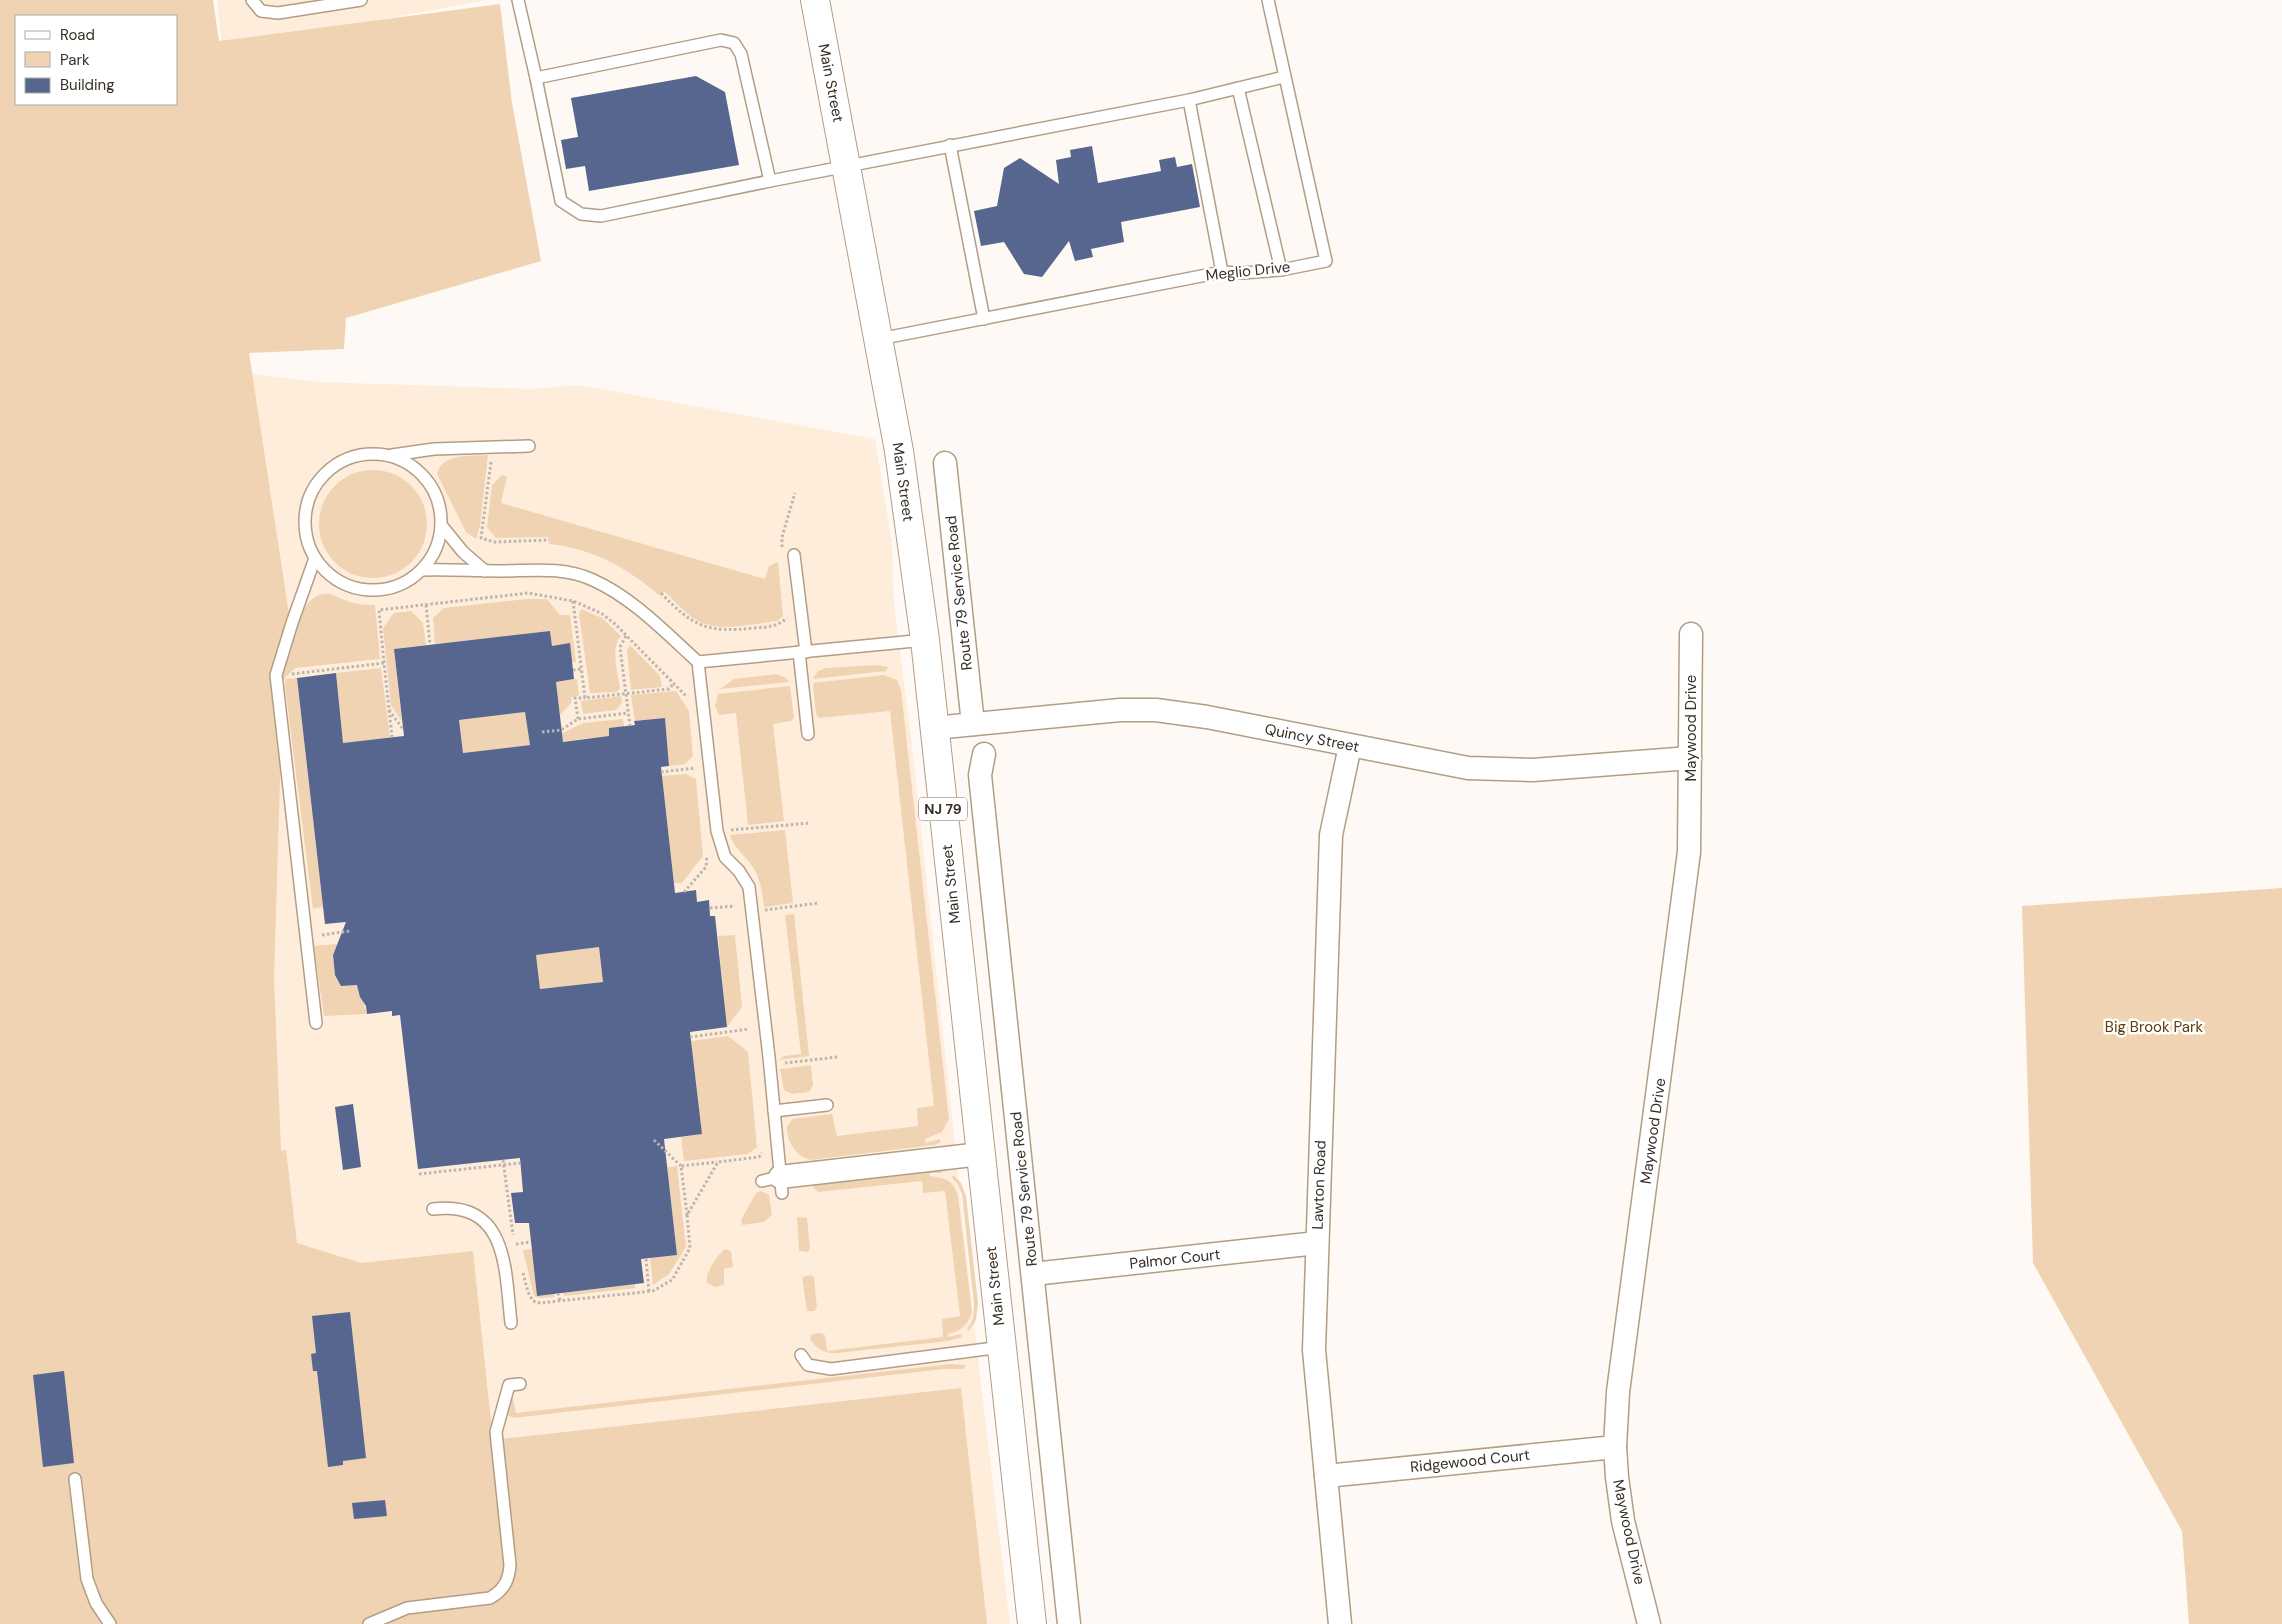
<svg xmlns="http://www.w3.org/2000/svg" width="2282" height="1624" viewBox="0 0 2282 1624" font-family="'DM Sans',sans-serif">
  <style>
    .built { fill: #ffeddb }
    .green { fill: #f0d3b3; fill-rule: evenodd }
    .building { fill: #56668e; fill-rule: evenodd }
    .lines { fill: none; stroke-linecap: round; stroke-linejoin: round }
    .service-casing { stroke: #b29d85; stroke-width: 14 }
    .minor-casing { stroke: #b29d85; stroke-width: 25 }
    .primary-casing { stroke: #b29d85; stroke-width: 30 }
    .path { stroke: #bcb5af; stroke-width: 3; stroke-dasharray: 2.5 2.5; stroke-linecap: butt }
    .service { stroke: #fff; stroke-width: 11 }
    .minor { stroke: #fff; stroke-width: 22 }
    .primary { stroke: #fff; stroke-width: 28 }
    .labels { text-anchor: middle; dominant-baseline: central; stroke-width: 5; stroke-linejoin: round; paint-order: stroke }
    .shield { fill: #fff; stroke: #736d66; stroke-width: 1 }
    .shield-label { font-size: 14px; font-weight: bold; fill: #372e25 }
    .street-label { font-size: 15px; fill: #372e25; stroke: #fff }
    .park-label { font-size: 15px; fill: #5e3b0b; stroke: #fff }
  </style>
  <rect width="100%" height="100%" fill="#fef9f4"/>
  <g class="built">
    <path d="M217,0H487L222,49Z"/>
    <path d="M125,360L320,382L532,389L579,385L875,439L892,544L894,606L911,736L979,1368L1010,1624H0Z"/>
  </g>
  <g class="green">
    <path d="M0,0H213L219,41L500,4L512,103L541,261L346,318L344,349L249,353L293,640C296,624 305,591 330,594C335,595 339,598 344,600C354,604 364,605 375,605L380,659L295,668L283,680L274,979L281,1151L286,1150L297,1243L361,1263L473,1251L493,1440L961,1388L987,1624H0ZM16,16H176V104H16Z"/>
    <path d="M488,455L480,526L476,539L466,532L437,474C443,452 469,457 488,455Z"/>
    <circle cx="373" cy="524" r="54"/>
    <path d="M502,475L507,477L501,503L765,579L769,566L778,562L783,616L777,621C750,624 717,634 693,618C682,610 674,600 664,591L659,595C627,568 592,548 549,544L548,537L496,538L487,527L492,485Z"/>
    <path d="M527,599H547L560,615H570L576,662H572L570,644L552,646L550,631L435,644L433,618L444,608Z"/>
    <path d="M581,609L602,618L621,636C610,648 618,673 620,688L617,692L590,693L579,613Z"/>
    <path d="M411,611L423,623L426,645L394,649L402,722L391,705L383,628L394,613Z"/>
    <path d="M630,645L660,676L662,687L631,690L627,651Z"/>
    <path d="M876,665L888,667L886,671L813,679L818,671L825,668Z"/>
    <path d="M381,668L390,738L343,743L336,673Z"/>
    <path d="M776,674L786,678L789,682L720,689L734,679Z"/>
    <path d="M883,675L897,680L901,690L949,1119L942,1132L925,1139L926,1143L939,1139L941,1142L934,1145L810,1160C796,1156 786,1141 787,1126L793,1119L832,1114L837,1136L918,1126L917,1108L934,1106L890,711L819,718L816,714L813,683Z"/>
    <path d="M297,678L323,907L313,909L285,686V679Z"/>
    <path d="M577,679L579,696L571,697L572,702L560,715L556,682Z"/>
    <path d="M790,686L794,718L791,721L773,724L784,821L748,825L736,713L719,715L715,706L718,694Z"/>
    <path d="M676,691L689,711L693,756L685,764L669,766L665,718L635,721L631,695Z"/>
    <path d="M621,696L622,703L616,710L583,714L581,701Z"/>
    <path d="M525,712L529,738H531L532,745L463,753L459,720Z"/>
    <path d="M623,719L624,727L609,728V736L541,744L583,723Z"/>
    <path d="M686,774L696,779L703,856L682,883H674L662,776Z"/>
    <path d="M785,830L793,903L764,907C762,890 760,875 749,862C741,852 734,847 730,835Z"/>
    <path d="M2282,888V1624H2189L2182,1531L2033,1263L2022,906Z"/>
    <path d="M794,914L809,1056L779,1060L784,1056L801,1054L785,915Z"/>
    <path d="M735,935L742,1007L727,1027L718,936Z"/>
    <path d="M337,944L333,955L335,975L358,985L367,1014L324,1016L314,946Z"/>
    <path d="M599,947L603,982L540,989L536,955Z"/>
    <path d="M728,1036L748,1052L757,1147L748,1154L684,1161L681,1137L702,1134L691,1041Z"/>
    <path d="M811,1065L813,1085L809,1092L792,1094L784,1090L780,1069Z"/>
    <path d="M677,1166L686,1247L669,1274L653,1285L650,1258L677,1255L667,1167Z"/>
    <path d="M940,1170L943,1171L941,1173H930V1176C945,1178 954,1180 958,1196L972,1312C968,1325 961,1331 948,1334V1337L961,1334L962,1337L948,1341L837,1353C825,1354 816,1349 810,1339L812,1334L820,1333L825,1335L827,1351L943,1337L942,1319L960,1316L945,1191L923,1193L922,1181L818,1192L813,1187L816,1182Z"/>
    <path d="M953,1175L961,1183L966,1196L978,1303L976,1320L969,1331L967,1329L973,1319L974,1305L962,1195L958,1184L952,1178Z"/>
    <path d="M761,1191L769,1195L772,1215L764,1222L742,1225L741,1220L756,1193Z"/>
    <path d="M797,1217L807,1218L810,1248L808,1252L799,1251Z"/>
    <path d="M532,1249L537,1295L554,1294V1297L539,1298L534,1296L523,1250Z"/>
    <path d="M725,1249L731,1251L733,1267L724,1269V1285L715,1287L707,1283C705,1273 716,1256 725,1249Z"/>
    <path d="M811,1275L814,1277L817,1308L814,1311H807L802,1277Z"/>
    <path d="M635,1284V1288L564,1296L563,1293Z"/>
    <path d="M950,1364L966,1365L964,1369H944L513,1418L507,1414L512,1393L516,1413Z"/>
  </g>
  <g class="building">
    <path d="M696,76L725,92L739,165L589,191L585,166L566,169L561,140L578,137L571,98Z"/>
    <path d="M1092,146L1098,183L1161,171L1159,160L1175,157L1177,167L1192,164L1200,207L1121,222L1124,242L1091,249L1093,257L1075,261L1069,241L1042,277L1024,274L1004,242L981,246L974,211L997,206L1004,168L1020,158L1059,184L1056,160L1071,157L1070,150Z"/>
    <path d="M550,631L552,646L570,643L574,679L556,682L563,742L609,736V728L635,725L634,721L665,718L669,766L661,767L675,893L696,890L697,902L709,900L710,916H715L727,1027L690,1032L702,1134L664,1139L677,1255L641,1259L644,1283L537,1296L529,1223H515L511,1193L523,1192L520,1158L418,1169L400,1015L392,1016V1011L367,1014L366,1006L360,997L357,985L341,986L335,975L333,955L346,922L325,924L297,678L336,673L343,743L404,736L394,649ZM525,712L530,745L463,753L459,720ZM599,947L603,982L540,989L536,955Z"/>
    <path d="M353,1104L361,1167L343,1170L335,1107Z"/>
    <path d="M350,1312L366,1458L343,1461V1465L328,1467L317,1371H313L311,1354L316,1353L312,1316Z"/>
    <path d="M64,1371L74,1463L43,1467L33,1375Z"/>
    <path d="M385,1500L387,1516L354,1519L352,1503Z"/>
  </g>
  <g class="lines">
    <defs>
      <g id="service">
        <path d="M252,0L261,11L278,13L361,0"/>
        <path d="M518,0L536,78L721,40L734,43L741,54L770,181L1189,100L1284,77"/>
        <path d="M536,78L561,201L581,214L601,216L770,181"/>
        <path d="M1238,88L1281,270"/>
        <path d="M1189,100L1222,272"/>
        <path d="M950,145L984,319"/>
        <path d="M879,339L1222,272L1242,273L1281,270L1326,261L1268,0"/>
        <circle cx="373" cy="522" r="68"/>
        <path d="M392,455L434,449L529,446"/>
        <path d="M441,525L463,552L485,571"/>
        <path d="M794,555L806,652"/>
        <path d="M315,558L292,623L276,675L316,1023"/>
        <path d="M422,570C448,569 473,571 499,571C531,571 562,566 593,580C633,598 666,633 698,662L717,831L725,857L739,871L749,887L769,1057L782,1193"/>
        <path d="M799,652L808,734"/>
        <path d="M698,662L925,640"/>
        <path d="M774,1111L827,1105"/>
        <path d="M762,1181L780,1177"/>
        <path d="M433,1209C508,1200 505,1269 511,1323"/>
        <path d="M801,1355L808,1365L831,1369L1002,1347"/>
        <path d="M75,1479L87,1579L96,1603L110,1624"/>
        <path d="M369,1624L407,1608L490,1598C504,1590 509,1580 510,1565L496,1432L509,1385L520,1384"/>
      </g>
      <g id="minor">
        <path d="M945,463L973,724"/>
        <path d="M934,728L1120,710H1156L1207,717L1468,768L1533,770L1690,758"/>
        <path d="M984,754L980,775L1069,1624"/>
        <path d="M780,1177L981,1154"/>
        <path d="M1033,1274L1317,1243"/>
        <path d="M1326,1476L1615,1447"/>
        <path d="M1340,1624L1314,1350L1331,835L1350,746"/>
        <path d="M1649,1624L1623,1521L1617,1477L1615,1447L1618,1392L1689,852L1691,634"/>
      </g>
      <path id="primary" d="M815,0L899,451L925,640L1032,1624"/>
    </defs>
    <use href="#service" class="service-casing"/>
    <use href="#minor" class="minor-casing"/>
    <use href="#primary" class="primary-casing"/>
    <g class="path">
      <path d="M491,462L481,538L494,542L549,540"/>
      <path d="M782,547V537L795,493"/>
      <path d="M661,593C693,627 708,633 754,628C767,627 777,627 787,618"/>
      <path d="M573,601L585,698L669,689L674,683"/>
      <path d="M426,605L430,645"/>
      <path d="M626,636L620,647L630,726"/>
      <path d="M384,663L379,610L528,593L573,601L601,613L615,624L687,697"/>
      <path d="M573,670L582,669"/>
      <path d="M292,674L384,663L392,737"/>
      <path d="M389,710L403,729"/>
      <path d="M578,719L575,698H585"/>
      <path d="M542,732L561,730L578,719L628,713"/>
      <path d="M661,772L695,768"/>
      <path d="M731,830L810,823"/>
      <path d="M684,892L706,867L707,856"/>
      <path d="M710,908L735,906"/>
      <path d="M765,910L819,903"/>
      <path d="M322,935L350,931"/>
      <path d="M690,1037L749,1029"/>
      <path d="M785,1063L837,1057"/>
      <path d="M654,1140L681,1166"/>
      <path d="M503,1160L513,1235"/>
      <path d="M419,1174L520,1163"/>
      <path d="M687,1215L681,1166L717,1162"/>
      <path d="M516,1244L531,1242"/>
      <path d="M646,1259L649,1291"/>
      <path d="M523,1273L528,1292L533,1301L540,1303L653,1291L672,1280L690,1248L687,1215L718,1162L759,1157L762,1153"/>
      <path d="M558,1293L560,1301"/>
    </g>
    <use href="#service" class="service"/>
    <use href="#minor" class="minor"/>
    <use href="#primary" class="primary"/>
  </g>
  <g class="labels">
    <rect class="shield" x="919" y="797.5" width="48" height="23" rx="4"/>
    <g class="shield-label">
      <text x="943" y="809">NJ 79</text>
    </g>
    <g class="street-label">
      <text transform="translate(831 83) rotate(79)">Main Street</text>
      <text transform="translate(1248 271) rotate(-6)">Meglio Drive</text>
      <text transform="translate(903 482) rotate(82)">Main Street</text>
      <text transform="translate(959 593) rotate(-96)">Route 79 Service Road</text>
      <text transform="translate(1691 728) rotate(-90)">Maywood Drive</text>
      <text transform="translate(1312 738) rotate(11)">Quincy Street</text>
      <text transform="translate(951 884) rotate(-96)">Main Street</text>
      <text transform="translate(1653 1131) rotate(-82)">Maywood Drive</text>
      <text transform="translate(1319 1185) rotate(-88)">Lawton Road</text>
      <text transform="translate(1024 1189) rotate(-96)">Route 79 Service Road</text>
      <text transform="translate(1175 1259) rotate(-6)">Palmor Court</text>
      <text transform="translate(995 1286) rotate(-96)">Main Street</text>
      <text transform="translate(1470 1461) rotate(-6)">Ridgewood Court</text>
      <text transform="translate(1629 1532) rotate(78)">Maywood Drive</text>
    </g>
    <g class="park-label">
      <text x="2154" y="1027">Big Brook Park</text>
    </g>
  </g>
  <rect x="15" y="15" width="162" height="90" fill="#ffffff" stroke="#afaba8"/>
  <rect x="25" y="31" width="25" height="8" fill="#ffffff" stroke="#afaba8"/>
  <text x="60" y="40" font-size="15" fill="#372e25">Road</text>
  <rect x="25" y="52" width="25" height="15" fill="#f0d3b3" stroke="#afaba8"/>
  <text x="60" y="65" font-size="15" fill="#372e25">Park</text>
  <rect x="25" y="78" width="25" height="15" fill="#56668e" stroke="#afaba8"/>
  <text x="60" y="90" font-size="15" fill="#372e25">Building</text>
</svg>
